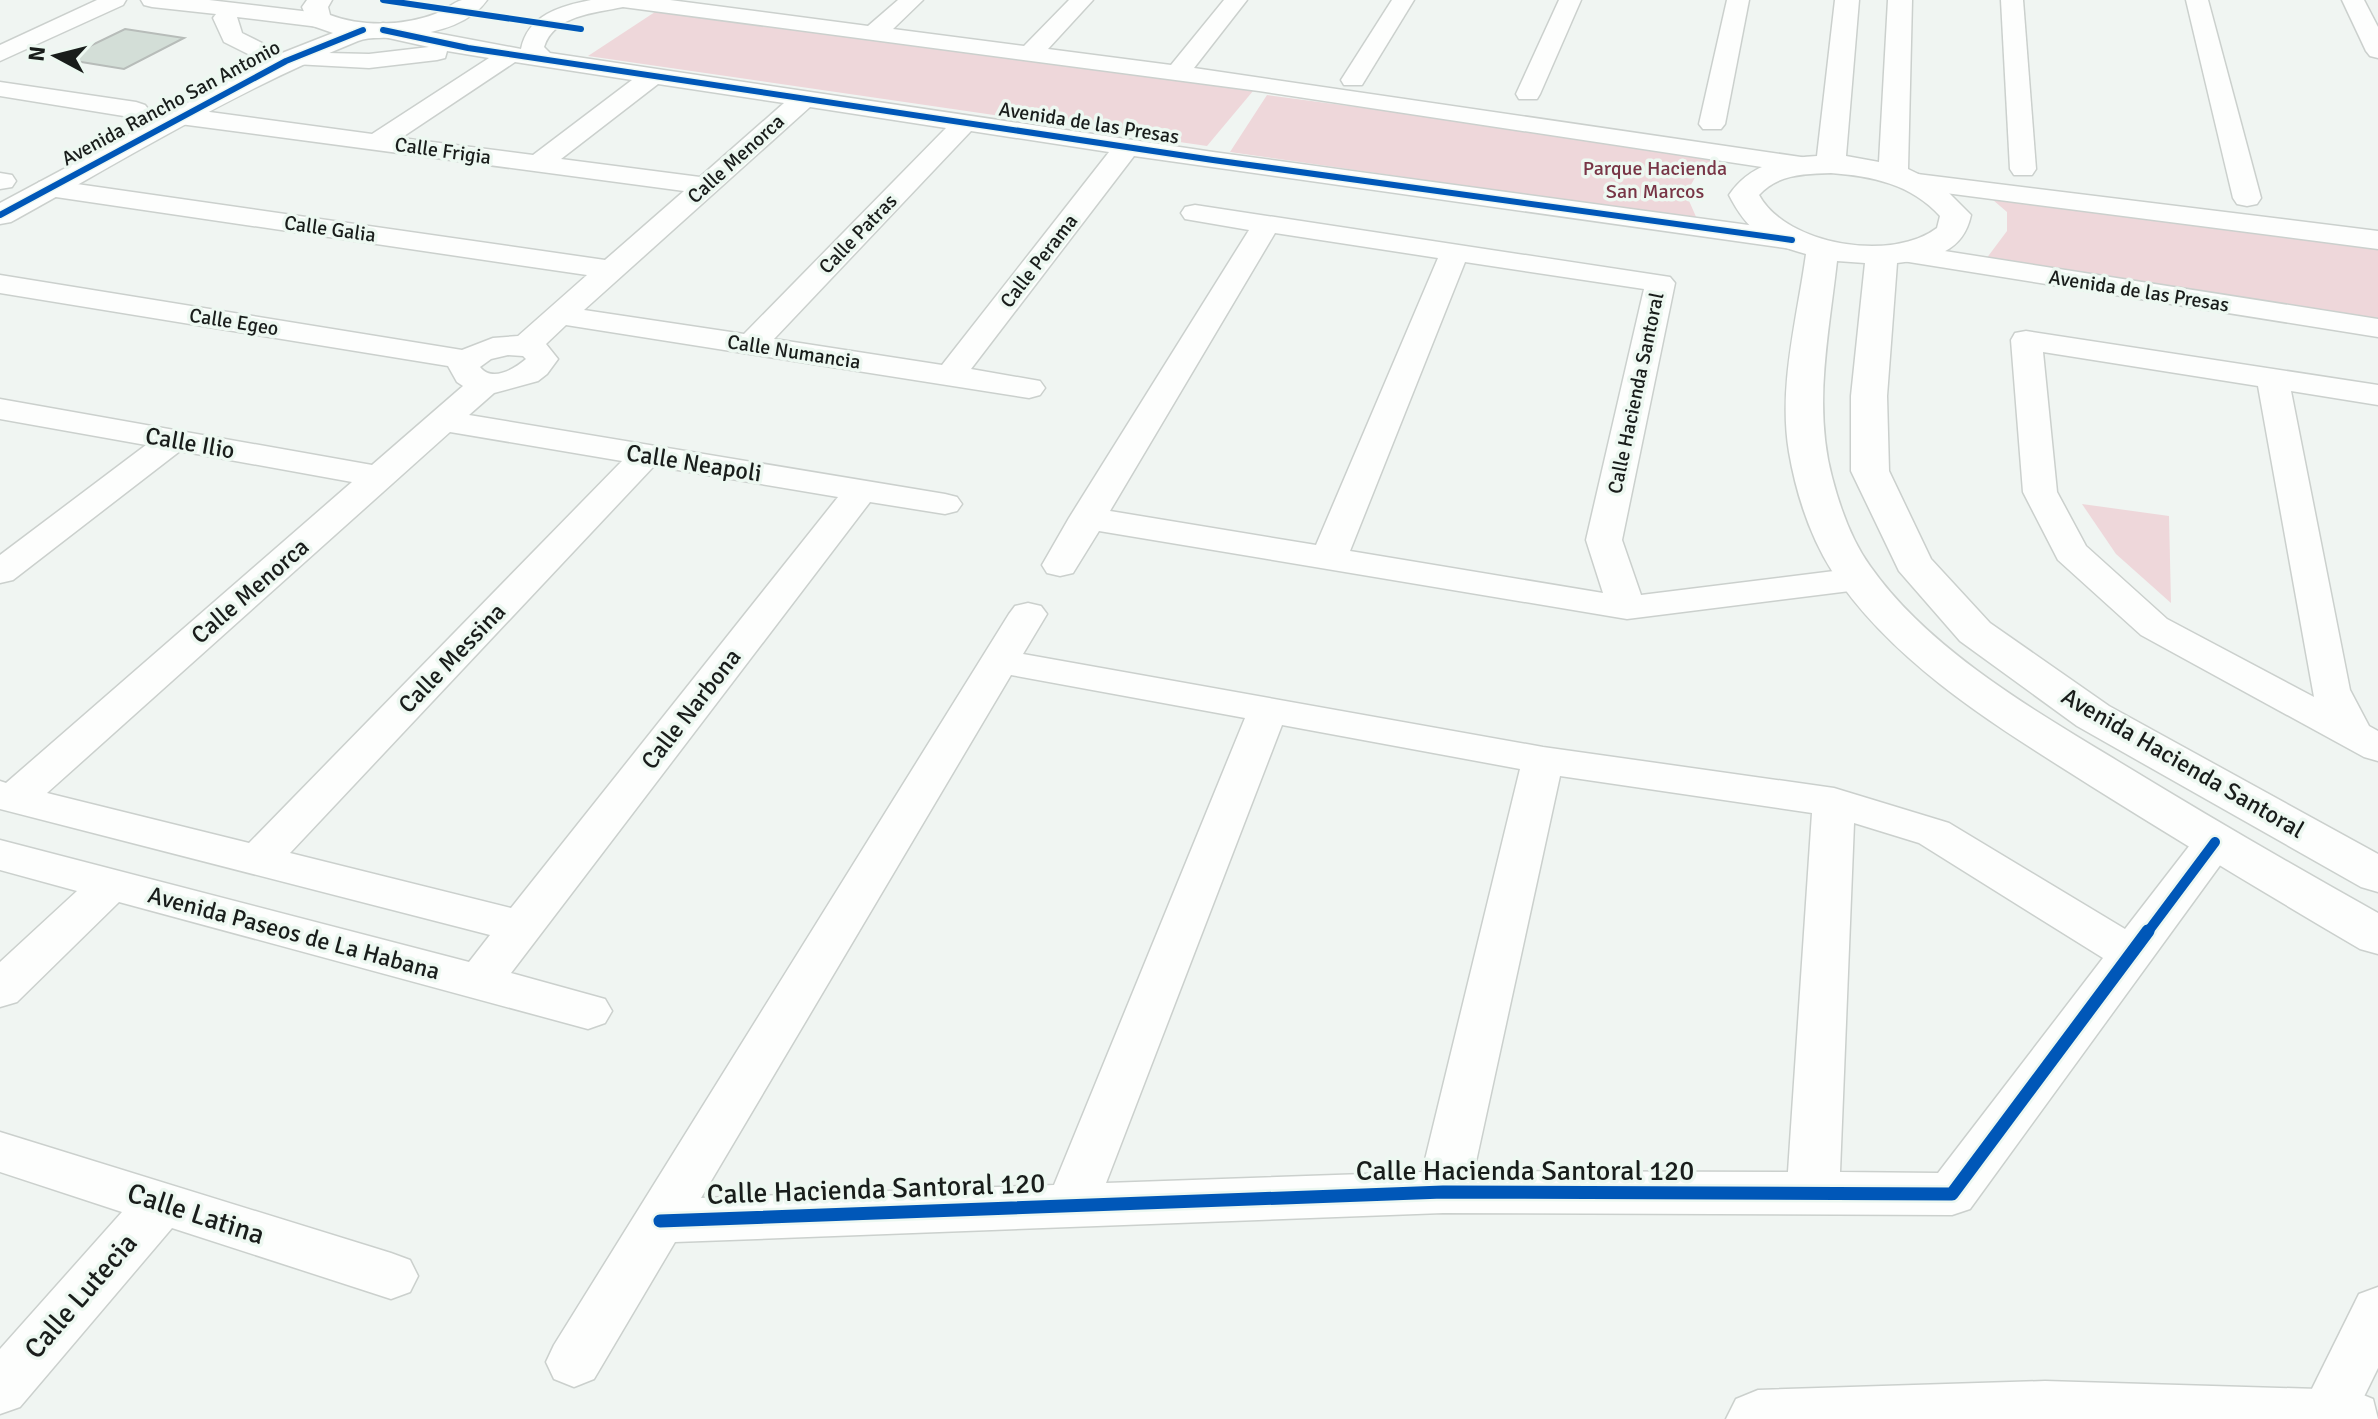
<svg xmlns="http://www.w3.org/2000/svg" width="2378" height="1419" viewBox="0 0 2378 1419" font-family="Signika,sans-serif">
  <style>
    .green { fill: #eed7da }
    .building { fill: #d3ded7; stroke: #b7bcb9; stroke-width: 2 }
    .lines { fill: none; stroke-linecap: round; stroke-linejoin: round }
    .street-casing { stroke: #cbd0cd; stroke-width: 3 }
    .secondary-casing { stroke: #cbd0cd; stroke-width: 3 }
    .street { fill: #fdfefd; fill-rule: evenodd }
    .secondary { fill: #fdfefd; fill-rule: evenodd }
    .cycleway-far2-casing { stroke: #edf8f1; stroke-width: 9 }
    .cycleway-far1-casing { stroke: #edf8f1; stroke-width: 15 }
    .cycleway-casing { stroke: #edf8f1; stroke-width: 18 }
    .cycleway-far2 { stroke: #0057b8; stroke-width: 6 }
    .cycleway-far1 { stroke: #0057b8; stroke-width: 10 }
    .cycleway { stroke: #0057b8; stroke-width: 13 }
    .labels { text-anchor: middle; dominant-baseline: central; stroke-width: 7; stroke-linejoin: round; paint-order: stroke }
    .far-street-label { font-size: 20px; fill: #191d1b; stroke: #edf8f1 }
    .far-park-label { font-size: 20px; fill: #783546; stroke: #edf8f1 }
    .street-label { font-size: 24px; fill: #191d1b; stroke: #edf8f1 }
    .near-street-label { font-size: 28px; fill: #191d1b; stroke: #edf8f1 }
  </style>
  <rect width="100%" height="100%" fill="#f0f5f2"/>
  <g class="green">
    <path d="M658,10L1253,91L1207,146L588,56Z"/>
    <path d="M1267,95L1724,156L1699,170L1686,194L1697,219L1230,152Z"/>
    <path d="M2001,195L2378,246V318L1986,259L2007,231V212L1993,200Z"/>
    <path d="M2082,504L2169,516L2171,603L2116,554Z"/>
  </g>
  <path class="building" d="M125,29L184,38L124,69L63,59Z"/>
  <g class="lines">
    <defs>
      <g id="street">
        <path d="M97,0H126L123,5L0,61V45Z"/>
        <path d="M141,0H209L319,13L327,15L331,20L327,25L319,27L237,17L242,33L264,44L268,49L264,54H248L224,42L213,18L216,14L152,7L144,5Z"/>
        <path d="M591,0H670L868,26L898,0H923L893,29L1024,46L1069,0H1093L1048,49L1171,65L1224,0H1247L1194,68L1801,157L1810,159L1814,165L1810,171L1801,173L1259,91L623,7C595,13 554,15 544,47L550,53L1213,152L1792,231L1802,234L1806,240L1802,246L1792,249L1134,156L971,369L1040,381L1045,388L1040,395L1029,398L566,325L546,344L558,359L547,374L538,381L494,393L469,415L945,494L957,497L962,504L957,511L945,514L870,502L511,973L605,999L612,1011L605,1023L588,1029L119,902L17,1002L0,1007V962L77,891L0,870V840L469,962L490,935L0,809V781L6,783L352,482L180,451L13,580L0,583V555L146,445L0,419V399L372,465L463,386L457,382L448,366L0,293V275L462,350L493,338L518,336L587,275L49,196L39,194L35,188L39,182L49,180L605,260L684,191L180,124L171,121L167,116L171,111L180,108L372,134L489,58L447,51L445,58L437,60L369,68L294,64L286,62L282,57L286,52L369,54L429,47L375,35L371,30L375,25L383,23L521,49C528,15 560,6 591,0ZM515,62L632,80L533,155L401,138ZM658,84L784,103L700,177L561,159ZM810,107L946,128L744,334L584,310ZM971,131L1109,152L942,365L774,339ZM508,355L523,356L526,359C513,370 492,382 480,367L491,359ZM450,432L622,461L249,843L47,793ZM654,466L838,497L511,908L290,853Z"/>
        <path d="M1392,0H1414L1362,85H1344L1341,80Z"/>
        <path d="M1559,0H1581L1540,94L1537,99H1519L1516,94Z"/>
        <path d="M1727,0H1749L1725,124L1721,129H1703L1699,124Z"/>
        <path d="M2001,0H2023L2036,169L2032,175H2014L2010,169Z"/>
        <path d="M2186,0H2208L2261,198L2257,204L2247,206L2237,204L2233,198Z"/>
        <path d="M2342,0H2364L2378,27V58L2370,56L2366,51Z"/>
        <path d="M0,82L136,102L145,105L149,110L145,115L136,118L0,96Z"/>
        <path d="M0,173L12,175L16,181L12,187L0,189Z"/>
        <path d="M1917,174L2378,231V249L1907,188L1903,182L1907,176Z"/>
        <path d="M1195,205L1670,277L1675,283L1622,540L1641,595L1858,568L1871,571L1876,579L1871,587L1858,590L1627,619L1099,531L1073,573L1060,576L1047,573L1042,565L1069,518L1249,230L1185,219L1181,213L1185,207ZM1275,233L1438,258L1316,545L1110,511ZM1465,262L1644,289L1586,540L1603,593L1350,551Z"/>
        <path d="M1900,244L2378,319V337L1890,259L1886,253L1890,247Z"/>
        <path d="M2026,331L2378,385V405L2291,391L2350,690L2369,726L2378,731V761L2364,757L2141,635L2058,560L2023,492L2011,340L2015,333ZM2043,352L2258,386L2314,697L2167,619L2086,546L2057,492Z"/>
        <path d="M1028,603L1041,606L1047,614L1023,654L1543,747L1834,788L1949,823L2125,929L2200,832L2215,827L2230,832L2237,842L1970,1209L1952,1215L1443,1213L675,1242L594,1379L574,1387L554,1379L546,1362L554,1345L1009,614L1015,606ZM1011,675L1245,718L1054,1185L701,1198ZM1282,725L1520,769L1422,1172L1106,1183ZM1560,776L1812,813L1788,1172L1474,1171ZM1854,823L1919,843L2103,958L1938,1173L1840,1172Z"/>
        <path d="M0,1132L391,1253L410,1260L418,1276L410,1292L391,1299L172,1228L20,1407L0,1414V1349L122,1212L0,1172Z"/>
        <path d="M2378,1287V1368L2353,1419H2297L2359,1294Z"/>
      </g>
      <g id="secondary">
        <path d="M307,0H332L328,7L330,15C361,27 404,26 435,14C444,11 454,2 462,0C470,0 480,0 487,0C469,26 430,34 400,37C386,39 371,36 358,41C237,90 125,159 11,222L0,224V203L277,55L333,33L310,25L302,7Z"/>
        <path d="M1835,0H1859L1846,156L1879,162L1888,0H1912L1908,169L1941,185L1971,215C1963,253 1932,259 1897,263L1887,396L1889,471L1931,559L1990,623L2109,706L2378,854V892L2361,887L2077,726L1960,641L1899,571L1851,471V396L1865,263L1837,261C1829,333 1813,406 1832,477C1840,508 1852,541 1870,566C1928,649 2032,709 2116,760C2203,813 2290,864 2378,913V954L2360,949C2270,896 2180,842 2091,786C1998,727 1894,665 1832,571C1810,536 1796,493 1789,452C1778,387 1797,319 1806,254C1767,244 1748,232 1729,195C1750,164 1782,158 1817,156ZM1831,173C1872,176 1911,184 1940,216L1937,228C1893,262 1787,246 1759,195C1778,174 1804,174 1831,173Z"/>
        <path d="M2045,1381L2351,1390L2373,1399L2378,1419H1726L1736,1399L1758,1390Z"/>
      </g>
    </defs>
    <use href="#street" class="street-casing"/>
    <use href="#secondary" class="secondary-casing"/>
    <use href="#street" class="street"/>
    <use href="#secondary" class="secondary"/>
    <defs>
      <g id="cycleway-far2">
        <path d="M383,0L581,29"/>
        <path d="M383,30L468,48L1213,160L1792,240"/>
        <path d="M0,215L286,61L363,30"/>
      </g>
      <path id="cycleway-far1" d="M2147,933L2215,842"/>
      <path id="cycleway" d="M660,1221L1443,1192L1952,1194L2148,931"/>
    </defs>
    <use href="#cycleway-far2" class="cycleway-far2-casing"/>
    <use href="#cycleway-far1" class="cycleway-far1-casing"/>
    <use href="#cycleway" class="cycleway-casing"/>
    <use href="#cycleway-far2" class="cycleway-far2"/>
    <use href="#cycleway-far1" class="cycleway-far1"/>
    <use href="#cycleway" class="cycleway"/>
  </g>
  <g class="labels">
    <g class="far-street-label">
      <text transform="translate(171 103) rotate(-28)">Avenida Rancho San Antonio</text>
      <text transform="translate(1089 123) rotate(9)">Avenida de las Presas</text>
      <text transform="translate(443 151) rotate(8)">Calle Frigia</text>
      <text transform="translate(736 159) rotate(-42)">Calle Menorca</text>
      <text transform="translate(330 229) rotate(8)">Calle Galia</text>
      <text transform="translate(858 234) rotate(-46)">Calle Patras</text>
      <text transform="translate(1039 261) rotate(-52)">Calle Perama</text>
      <text transform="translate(2139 291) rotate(9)">Avenida de las Presas</text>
      <text transform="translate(234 322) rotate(9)">Calle Egeo</text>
      <text transform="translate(794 352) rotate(9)">Calle Numancia</text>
      <text transform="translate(1636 393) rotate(-78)">Calle Hacienda Santoral</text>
    </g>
    <g class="far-park-label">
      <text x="1655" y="168">Parque Hacienda<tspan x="1655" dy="23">San Marcos</tspan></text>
    </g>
    <g class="street-label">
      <text transform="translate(190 443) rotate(10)">Calle Ilio</text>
      <text transform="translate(694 463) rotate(9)">Calle Neapoli</text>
      <text transform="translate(250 591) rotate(-41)">Calle Menorca</text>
      <text transform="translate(452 658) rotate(-46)">Calle Messina</text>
      <text transform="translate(691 709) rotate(-52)">Calle Narbona</text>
      <text transform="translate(2183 763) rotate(30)">Avenida Hacienda Santoral</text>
      <text transform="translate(294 933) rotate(15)">Avenida Paseos de La Habana</text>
    </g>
    <g class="near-street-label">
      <text x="1525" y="1171">Calle Hacienda Santoral 120</text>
      <text transform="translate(876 1189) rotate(-2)">Calle Hacienda Santoral 120</text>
      <text transform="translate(196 1214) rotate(18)">Calle Latina</text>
      <text transform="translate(81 1296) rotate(-49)">Calle Lutecia</text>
    </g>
  </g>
  <g transform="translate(56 56) rotate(277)" stroke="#edf8f1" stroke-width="6" paint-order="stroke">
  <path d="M0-6L14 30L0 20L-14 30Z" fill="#191d1b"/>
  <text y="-12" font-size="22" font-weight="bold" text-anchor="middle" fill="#191d1b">N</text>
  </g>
</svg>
